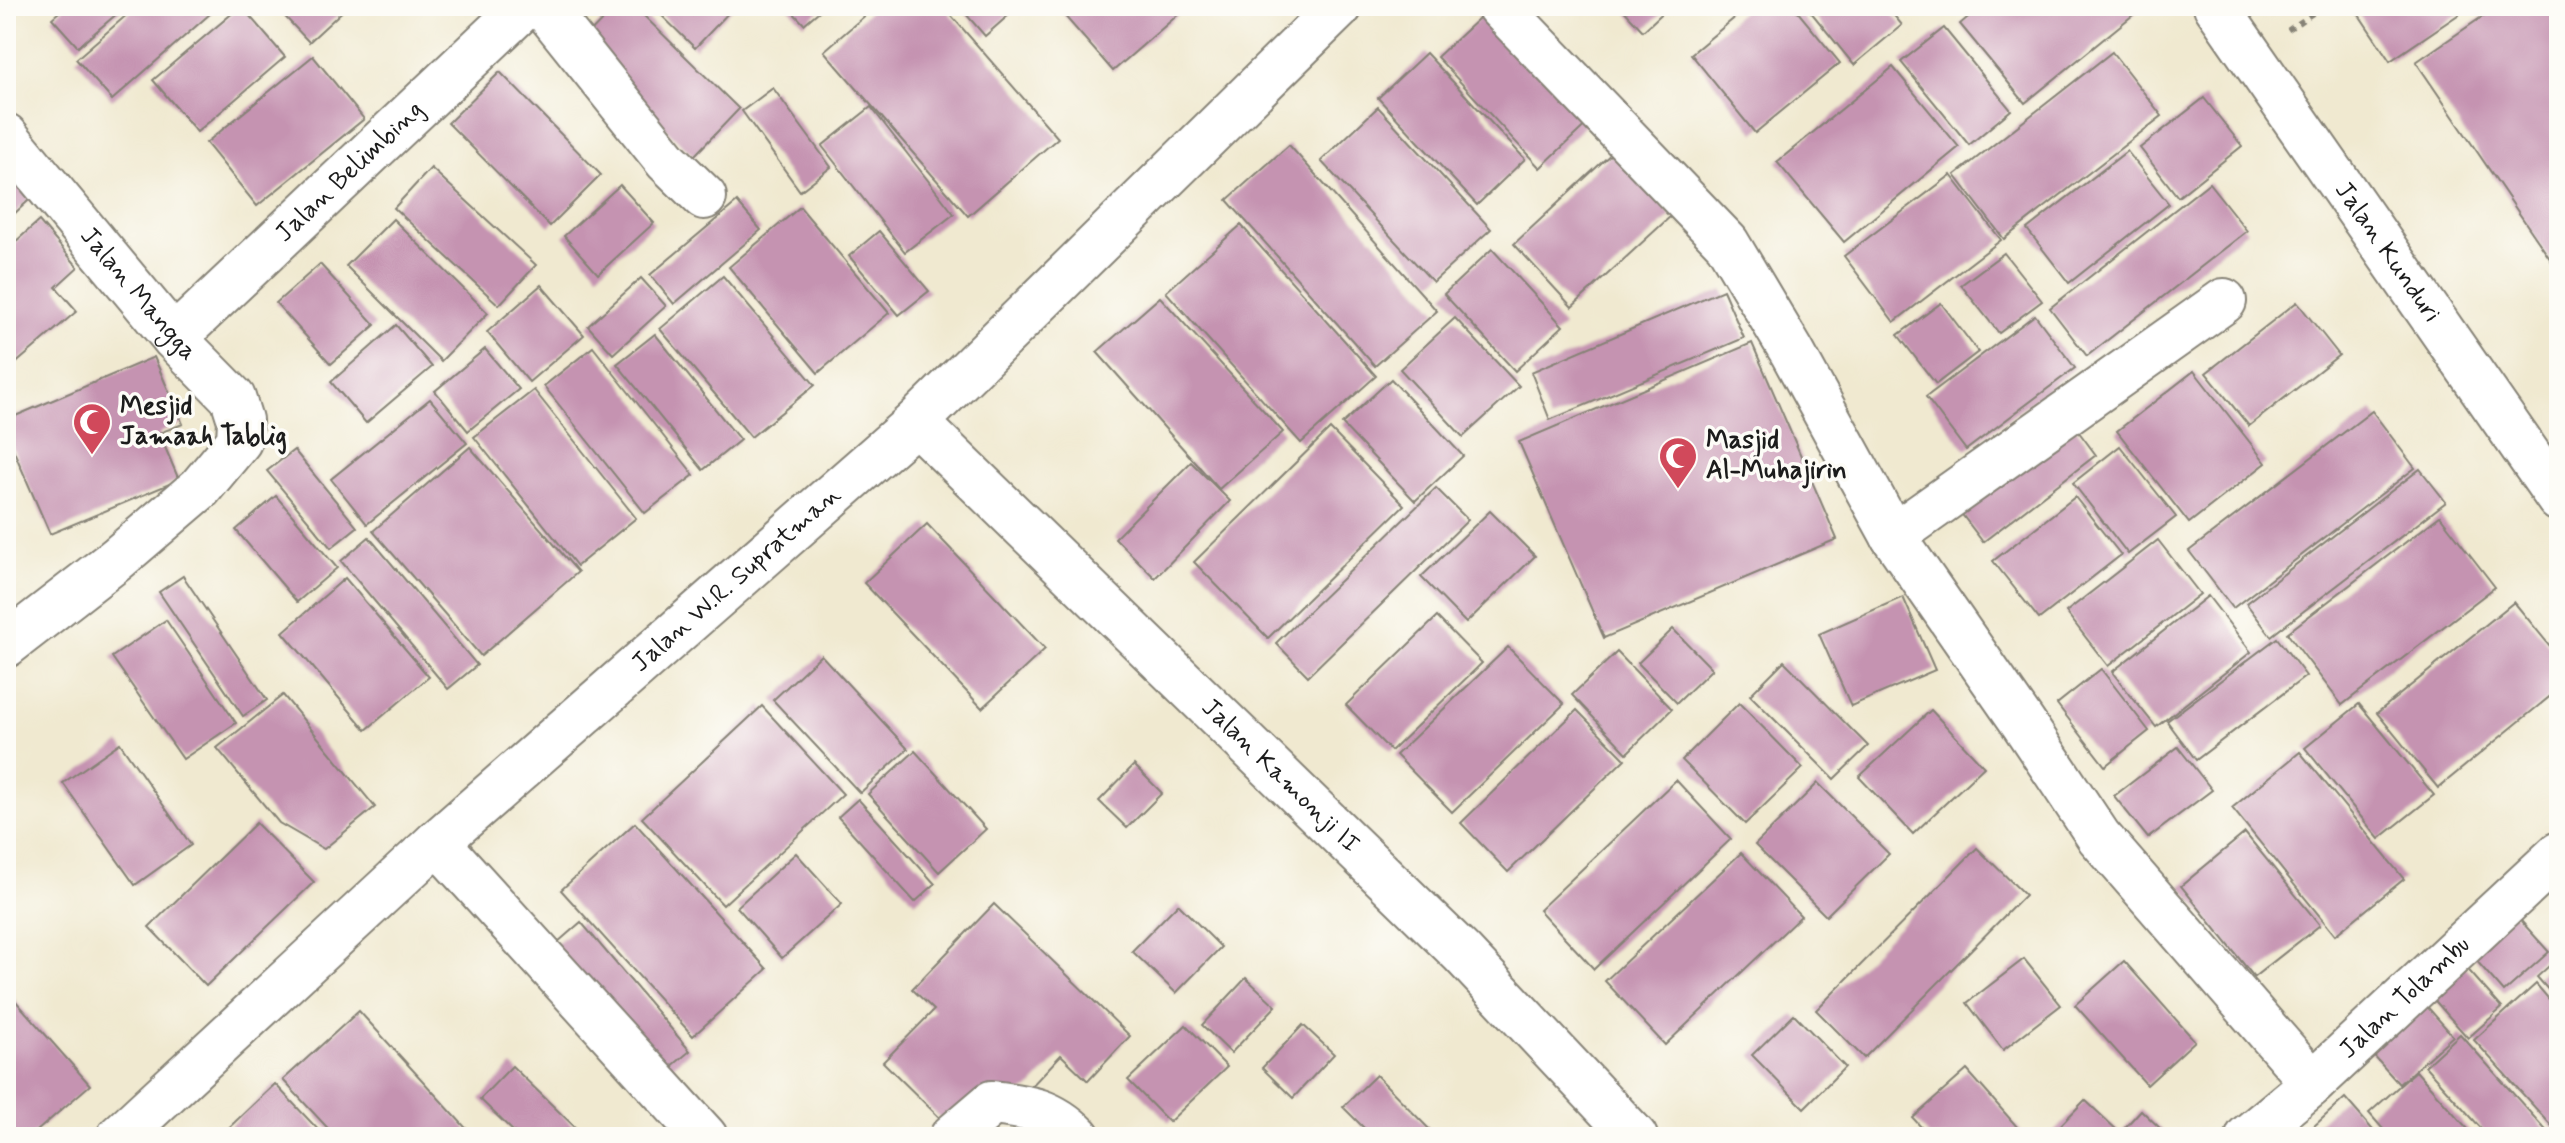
<svg xmlns="http://www.w3.org/2000/svg" width="2565" height="1143" viewBox="0 0 2565 1143" font-family="Mynerve,sans-serif">
  <style>
    .building { fill: #c593b1 }
    .lines { fill: none; stroke-linecap: round; stroke-linejoin: round }
    .minor-casing { stroke: #868276; stroke-width: 48 }
    .tertiary-casing { stroke: #868276; stroke-width: 48 }
    .path { stroke: #868276; stroke-width: 5; stroke-dasharray: 6 6; stroke-linecap: butt }
    .minor { stroke: #fff; stroke-width: 44 }
    .tertiary { stroke: #fff; stroke-width: 44 }
    .labels { text-anchor: middle; dominant-baseline: central; stroke-width: 7; stroke-linejoin: round; paint-order: stroke }
    .street-label { font-size: 26px; fill: #1c1c1c; stroke: #fdfcf7 }
    .poi-label { font-size: 26px; font-weight: bold; fill: #1c1c1c; stroke: #fdfcf7; text-anchor: start }
  </style>
  <rect width="100%" height="100%" fill="#fdfcf7"/>
  <filter id="ink" filterUnits="userSpaceOnUse"><feTurbulence type="fractalNoise" baseFrequency=".0125" numOctaves="2"/><feDisplacementMap in="SourceGraphic" scale="16" xChannelSelector="R" yChannelSelector="G"/><feConvolveMatrix kernelMatrix="1 2 1 2 8 2 1 2 1" color-interpolation-filters="sRGB"/></filter>
  <filter id="wash" filterUnits="userSpaceOnUse"><feTurbulence type="fractalNoise" baseFrequency=".006" numOctaves="4" result="noise"/><feDisplacementMap in="SourceGraphic" scale="32" xChannelSelector="R" yChannelSelector="G"/><feGaussianBlur stdDeviation="1.8" result="paint"/><feColorMatrix in="noise" values="0 0 0 0 0 0 0 0 0 0 0 0 0 0 0 0 0 1.4 0 .05"/><feComposite in="paint" operator="in"/></filter>
  <g filter="url(#wash)">
    <rect width="100%" height="100%" fill="#f0e9d0"/>
    <g id="blocks">
      <g class="building">
        <path d="M66,6H126L78,47L52,18Z"/>
        <path d="M137,6H219L112,100L76,59Z"/>
        <path d="M241,6L285,57L197,132L153,80Z"/>
        <path d="M275,6H348L309,42Z"/>
        <path d="M616,6H634L739,109L694,156L579,44Z"/>
        <path d="M652,6H735L695,48Z"/>
        <path d="M787,6H825L804,24Z"/>
        <path d="M876,6H943L1058,138L968,216L824,51Z"/>
        <path d="M959,6H1019L985,36Z"/>
        <path d="M1056,6H1188L1113,71Z"/>
        <path d="M1492,6L1595,116L1540,168L1437,57Z"/>
        <path d="M1620,6H1670L1643,31Z"/>
        <path d="M1749,6H1793L1840,63L1755,133L1691,54Z"/>
        <path d="M1806,6H1886L1902,25L1854,65Z"/>
        <path d="M1981,6H2144L2025,103L1960,24Z"/>
        <path d="M2353,6H2471L2390,61Z"/>
        <path d="M2498,6H2549L2559,20V272L2416,62Z"/>
        <path d="M1944,28L2011,110L1969,145L1901,62Z"/>
        <path d="M2112,52L2162,116L2004,239L1955,175Z"/>
        <path d="M1426,53L1525,159L1477,205L1378,98Z"/>
        <path d="M313,56L364,119L257,206L206,143Z"/>
        <path d="M1893,67L1959,147L1844,242L1777,162Z"/>
        <path d="M500,72L601,175L550,226L448,123Z"/>
        <path d="M773,88L831,167L800,191L742,111Z"/>
        <path d="M2204,98L2242,146L2178,197L2140,148Z"/>
        <path d="M871,107L954,214L905,252L822,146Z"/>
        <path d="M1378,107L1491,229L1433,282L1321,161Z"/>
        <path d="M6,118L57,174L14,214L6,206Z"/>
        <path d="M1289,145L1437,311L1375,366L1227,200Z"/>
        <path d="M2127,151L2169,204L2069,283L2027,229Z"/>
        <path d="M1613,152L1671,216L1572,307L1514,244Z"/>
        <path d="M431,168L536,265L499,305L394,208Z"/>
        <path d="M1951,175L2001,240L1894,322L1844,256Z"/>
        <path d="M2209,183L2247,231L2087,356L2050,308Z"/>
        <path d="M620,185L654,223L598,274L564,236Z"/>
        <path d="M737,202L761,230L674,304L650,275Z"/>
        <path d="M800,207L889,313L818,373L729,267Z"/>
        <path d="M393,219L488,313L441,361L346,266Z"/>
        <path d="M39,221L78,267L56,287L77,311L7,371L6,250Z"/>
        <path d="M1241,225L1376,376L1301,443L1166,292Z"/>
        <path d="M879,231L929,291L899,315L849,256Z"/>
        <path d="M1492,249L1563,326L1515,371L1444,294Z"/>
        <path d="M2004,253L2042,301L1999,333L1961,285Z"/>
        <path d="M320,264L375,325L331,364L276,303Z"/>
        <path d="M723,276L815,385L751,437L660,329Z"/>
        <path d="M641,278L666,306L613,354L588,326Z"/>
        <path d="M541,285L584,335L529,382L487,332Z"/>
        <path d="M1723,290L1744,338L1550,420L1531,372Z"/>
        <path d="M1160,297L1283,432L1219,489L1097,352Z"/>
        <path d="M2297,302L2339,355L2249,426L2206,373Z"/>
        <path d="M1941,303L1978,352L1936,384L1898,335Z"/>
        <path d="M2035,315L2075,368L1966,450L1926,397Z"/>
        <path d="M1455,318L1519,386L1463,437L1400,369Z"/>
        <path d="M396,325L432,367L366,423L331,382Z"/>
        <path d="M655,334L740,440L703,470L617,364Z"/>
        <path d="M1752,343L1837,539L1604,638L1519,442Z"/>
        <path d="M593,347L694,475L645,513L544,386Z"/>
        <path d="M485,349L519,389L468,431L435,391Z"/>
        <path d="M154,357L183,424L159,433L179,480L50,534L6,433V420Z"/>
        <path d="M2194,371L2266,463L2189,523L2117,431Z"/>
        <path d="M1391,379L1463,456L1415,501L1342,424Z"/>
        <path d="M534,390L636,518L577,566L474,437Z"/>
        <path d="M430,399L467,443L367,524L331,479Z"/>
        <path d="M2372,411L2415,468L2233,608L2189,551Z"/>
        <path d="M2067,416L2096,455L1983,542L1954,504Z"/>
        <path d="M1330,429L1404,505L1268,638L1194,562Z"/>
        <path d="M2120,446L2176,517L2128,554L2073,483Z"/>
        <path d="M470,447L578,572L481,656L373,531Z"/>
        <path d="M294,450L357,527L331,548L267,471Z"/>
        <path d="M1191,462L1230,501L1155,578L1115,538Z"/>
        <path d="M2420,469L2446,502L2271,636L2246,603Z"/>
        <path d="M1436,488L1468,520L1308,676L1276,643Z"/>
        <path d="M276,496L337,568L297,602L236,530Z"/>
        <path d="M2075,497L2121,555L2039,619L1993,561Z"/>
        <path d="M1490,511L1535,556L1466,623L1421,577Z"/>
        <path d="M2440,516L2495,587L2342,705L2287,633Z"/>
        <path d="M927,524L1045,649L982,708L864,583Z"/>
        <path d="M369,537L477,665L448,689L341,561Z"/>
        <path d="M2158,540L2200,594L2108,666L2066,612Z"/>
        <path d="M183,576L267,700L243,716L159,592Z"/>
        <path d="M345,578L429,677L366,730L283,632Z"/>
        <path d="M2208,596L2251,652L2156,727L2112,672Z"/>
        <path d="M1903,597L1935,670L1851,706L1819,634Z"/>
        <path d="M2514,602L2559,657V689L2438,788L2377,713Z"/>
        <path d="M1437,617L1482,663L1391,751L1346,705Z"/>
        <path d="M166,620L236,723L183,759L112,657Z"/>
        <path d="M1673,629L1712,669L1677,703L1638,663Z"/>
        <path d="M2277,638L2306,676L2196,760L2167,721Z"/>
        <path d="M1508,647L1564,704L1452,812L1396,755Z"/>
        <path d="M1617,652L1672,709L1627,753L1572,695Z"/>
        <path d="M821,655L908,749L860,793L773,700Z"/>
        <path d="M1784,661L1868,746L1834,779L1750,695Z"/>
        <path d="M2101,669L2149,731L2105,766L2057,704Z"/>
        <path d="M283,695L375,807L324,849L279,823L217,748Z"/>
        <path d="M1739,703L1803,768L1745,824L1682,760Z"/>
        <path d="M2359,704L2434,795L2379,839L2305,748Z"/>
        <path d="M762,706L843,794L723,905L642,818Z"/>
        <path d="M1577,710L1625,759L1508,872L1461,823Z"/>
        <path d="M1931,710L1984,767L1913,834L1859,777Z"/>
        <path d="M120,743L191,845L135,885L63,783Z"/>
        <path d="M2178,747L2212,790L2148,838L2114,796Z"/>
        <path d="M915,751L986,829L939,872L868,794Z"/>
        <path d="M2300,752L2404,879L2335,935L2232,808Z"/>
        <path d="M1134,765L1162,793L1127,828L1099,801Z"/>
        <path d="M1676,780L1731,839L1594,969L1539,910Z"/>
        <path d="M1818,783L1889,854L1826,916L1755,845Z"/>
        <path d="M858,799L935,884L915,902L838,817Z"/>
        <path d="M256,823L314,882L206,986L149,927Z"/>
        <path d="M635,823L767,969L693,1036L561,890Z"/>
        <path d="M2245,833L2320,925L2254,977L2181,886Z"/>
        <path d="M1977,848L2025,895L1864,1058L1816,1010Z"/>
        <path d="M796,853L842,904L782,958L737,907Z"/>
        <path d="M1741,853L1801,916L1665,1045L1605,981Z"/>
        <path d="M994,904L1130,1036L1088,1081L1061,1055L1029,1089L944,1122L883,1062L934,1010L912,989Z"/>
        <path d="M1178,904L1221,947L1176,993L1132,951Z"/>
        <path d="M2512,911L2549,952L2504,992L2468,951Z"/>
        <path d="M581,922L690,1051L659,1077L550,949Z"/>
        <path d="M2559,957V1002L2537,977Z"/>
        <path d="M2024,959L2061,1005L2003,1050L1967,1003Z"/>
        <path d="M2124,961L2195,1041L2147,1085L2075,1005Z"/>
        <path d="M2464,965L2502,1008L2468,1038L2430,995Z"/>
        <path d="M1246,978L1276,1006L1231,1053L1202,1025Z"/>
        <path d="M2536,984L2559,1011V1134L2474,1040Z"/>
        <path d="M6,990L90,1085L30,1137H6Z"/>
        <path d="M2416,994L2453,1036L2399,1084L2362,1043Z"/>
        <path d="M359,1011L474,1137H336L283,1080Z"/>
        <path d="M1794,1014L1845,1067L1804,1108L1752,1055Z"/>
        <path d="M1186,1025L1227,1067L1169,1122L1128,1080Z"/>
        <path d="M1303,1025L1334,1054L1293,1098L1262,1068Z"/>
        <path d="M2460,1034L2552,1137H2489L2425,1066Z"/>
        <path d="M512,1066L585,1137H519L480,1099Z"/>
        <path d="M1967,1070L2026,1137H1930L1913,1118Z"/>
        <path d="M2416,1071L2475,1137H2390L2369,1113Z"/>
        <path d="M1376,1075L1437,1137H1373L1343,1107Z"/>
        <path d="M275,1084L325,1137H219Z"/>
        <path d="M2345,1098L2379,1137H2302Z"/>
        <path d="M2085,1100L2120,1133L2141,1110L2163,1131L2157,1137H2049Z"/>
      </g>
    </g>
  </g>
  <g filter="url(#ink)">
    <use href="#blocks" fill-opacity="0" stroke="#868276" stroke-width="2"/>
    <g class="lines">
      <defs>
        <g id="minor">
          <path d="M543,6L667,161L704,197"/>
          <path d="M1499,6L1727,243L1792,352L1893,536L2023,723L2099,837L2313,1083"/>
          <path id="s1" d="M6,136L174,338L233,398L240,420L239,441L200,488L117,559L6,645"/>
          <path id="s2" d="M174,338L525,6"/>
          <path id="s3" d="M916,422L1462,953L1635,1137"/>
          <path d="M1893,536L2224,301"/>
          <path d="M437,842L705,1137"/>
          <path d="M952,1137L992,1103C1028,1107 1052,1110 1078,1137"/>
          <path id="s4" d="M2248,1137L2313,1083L2559,854"/>
        </g>
        <g id="tertiary">
          <path id="s5" d="M2216,6L2559,499"/>
          <path id="s6" d="M119,1137L437,842L916,422L1340,6"/>
        </g>
      </defs>
      <use href="#minor" class="minor-casing"/>
      <use href="#tertiary" class="tertiary-casing"/>
      <path class="path" d="M2288,30L2324,6"/>
      <use href="#minor" class="minor"/>
      <use href="#tertiary" class="tertiary"/>
    </g>
  </g>
  <defs>
    <symbol id="mosque-pin" viewBox="-11 -11 22 30"><path d="M0 17L-7.5 6A9.5 9.5 0 1 1 7.5 6Z" fill="#d1495b" stroke="#fdfcf7"/><path d="M3.5-4.9A6 6 0 1 0 3.5 4.9A5 5 0 1 1 3.5-4.9Z" fill="#fff"/></symbol>
  </defs>
  <g fill-rule="evenodd">
    <use href="#mosque-pin" x="70" y="400" width="44" height="60"/>
    <use href="#mosque-pin" x="1656" y="434" width="44" height="60"/>
  </g>
  <g class="labels">
    <g class="street-label">
      <text stroke="none"><textPath href="#s2" startOffset="242">Jalan Belimbing</textPath></text>
      <text stroke="none"><textPath href="#s5" startOffset="300">Jalan Kunduri</textPath></text>
      <text stroke="none"><textPath href="#s1" startOffset="206">Jalan Mangga</textPath></text>
      <text stroke="none"><textPath href="#s6" startOffset="832">Jalan W.R. Supratman</textPath></text>
      <text stroke="none"><textPath href="#s3" startOffset="508">Jalan Kamonji II</textPath></text>
      <text stroke="none"><textPath href="#s4" startOffset="210">Jalan Tolambu</textPath></text>
    </g>
    <g class="poi-label">
      <text x="120" y="407">Mesjid<tspan x="120" dy="30">Jamaah Tablig</tspan></text>
      <text x="1706" y="441">Masjid<tspan x="1706" dy="30">Al-Muhajirin</tspan></text>
    </g>
  </g>
  <rect width="2565" height="1143" fill="none" stroke="#fdfcf7" stroke-width="32"/>
</svg>
